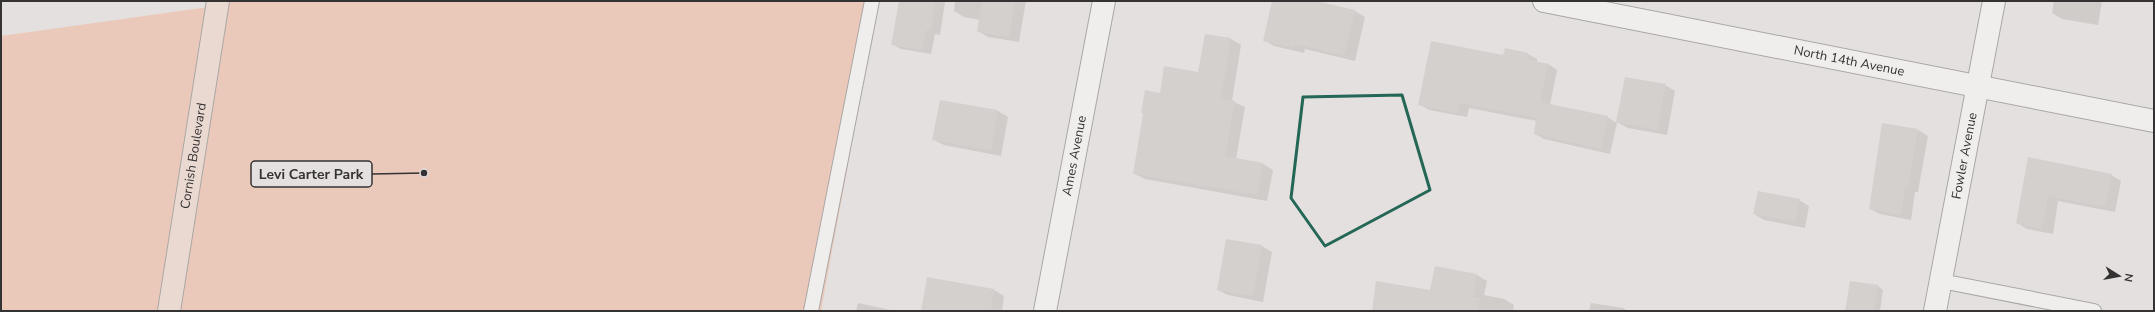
<svg xmlns="http://www.w3.org/2000/svg" width="2155" height="312" viewBox="0 0 2155 312" font-family="'Nunito Sans',sans-serif">
  <style>
    .green { fill: #f4ad8e }
    .shadow { fill: #0003 }
    .building { fill: #c1bdbb }
    .lines { fill: none; stroke-linecap: round; stroke-linejoin: round }
    .lane-casing { stroke: #656160; stroke-width: 16 }
    .street-casing { stroke: #656160; stroke-width: 24 }
    .secondary-casing { stroke: #656160; stroke-width: 24 }
    .lane { stroke: #fff; stroke-width: 14 }
    .street { stroke: #fff; stroke-width: 22 }
    .secondary { stroke: #f0d1c1; stroke-width: 22 }
    .marked { fill: none; stroke: #256756; stroke-width: 3; stroke-linejoin: round }
    .labels { text-anchor: middle; dominant-baseline: central; stroke-width: 3.5; stroke-linejoin: round; paint-order: stroke }
    .street-label { font-size: 13px; fill: #343232; stroke: #e4e0df }
    .leader { fill: none; stroke: #343232; stroke-width: 1.5 }
    .callout-dot { fill: #343232; stroke: #e4e0df; stroke-width: 1.5 }
    .callout { fill: #e4e0df; stroke: #343232; stroke-width: 1.5 }
    .callout-label { font-size: 14px; text-anchor: middle; font-weight: bold; fill: #343232 }
  </style>
  <rect width="100%" height="100%" fill="#e4e0df"/>
  <path class="green" d="M217,1H878L821,311H1V36L216,6Z"/>
  <g class="shadow">
    <path d="M900,1L945,2L940,35L935,34L931,54L901,49L892,44Z"/>
    <path d="M955,1H1026L1019,42L988,37L978,31L980,20L964,17L954,11Z"/>
    <path d="M1273,1H1307L1355,11L1365,17L1355,61L1305,49L1304,53L1274,46L1264,40Z"/>
    <path d="M2054,1H2102L2098,25L2062,19L2052,13Z"/>
    <path d="M1205,35L1231,39L1241,45L1232,101L1245,107L1236,159L1263,164L1273,170L1267,201L1145,179L1135,174L1160,94L1199,73Z"/>
    <path d="M1528,54L1537,59V62L1548,64L1557,70L1550,105L1607,117L1617,123L1610,154L1544,139L1535,134L1537,121L1469,108L1467,117L1429,110L1419,104L1504,57Z"/>
    <path d="M1665,85L1675,91L1667,135L1628,128L1617,122Z"/>
    <path d="M941,101L998,111L1008,117L1001,156L944,145L934,140Z"/>
    <path d="M1918,130L1928,136L1918,192H1915L1911,220L1880,214L1870,209Z"/>
    <path d="M2029,158L2111,175L2121,181L2115,212L2058,201L2053,234L2027,229L2017,223Z"/>
    <path d="M1799,200L1809,206L1805,228L1764,220L1754,214Z"/>
    <path d="M1262,246L1272,252L1263,302L1228,295L1218,290Z"/>
    <path d="M1477,275L1487,281L1484,295L1504,299L1514,305L1513,311H1374Z"/>
    <path d="M928,278L994,290L1004,296L1002,311H926Z"/>
    <path d="M1878,286L1883,290L1880,311H1846Z"/>
    <path d="M858,303L895,311H856Z"/>
    <path d="M1591,303L1623,308L1628,311H1589Z"/>
  </g>
  <g class="building">
    <path d="M899,1H936L931,30H926L922,50L891,45Z"/>
    <path d="M982,1H1015L1009,37L977,32Z"/>
    <path d="M1272,1H1316L1355,10L1344,56L1295,44L1294,48L1263,41Z"/>
    <path d="M1205,34L1231,38L1221,98L1235,101L1225,156L1263,163L1257,195L1133,174L1143,114L1141,113L1145,90L1160,93L1164,66L1198,72Z"/>
    <path d="M1431,41L1503,55L1505,48L1528,53L1527,59L1548,64L1540,102L1608,116L1601,149L1534,134L1536,118L1459,103L1457,113L1418,105Z"/>
    <path d="M1625,77L1666,84L1657,130L1616,122Z"/>
    <path d="M940,100L998,110L991,150L932,140Z"/>
    <path d="M1882,123L1918,129L1908,187H1905L1901,215L1869,209Z"/>
    <path d="M2028,157L2112,174L2105,207L2048,196L2042,229L2016,223Z"/>
    <path d="M1758,191L1800,199L1795,222L1753,214Z"/>
    <path d="M1226,239L1262,245L1253,296L1217,290Z"/>
    <path d="M1435,266L1477,274L1473,297L1480,298L1479,311H1372L1376,281L1430,290Z"/>
    <path d="M927,277L994,289L991,311H921Z"/>
    <path d="M1850,281L1878,285L1874,311H1845Z"/>
  </g>
  <g class="lines">
    <defs>
      <g id="lane">
        <path d="M1941,281L2094,311"/>
        <path d="M811,311L872,1"/>
      </g>
      <g id="street">
        <path id="s1" d="M1544,1L2154,121"/>
        <path id="s2" d="M1045,311L1104,1"/>
        <path id="s3" d="M1935,311L1994,1"/>
      </g>
      <g id="secondary">
        <path id="s4" d="M169,311L218,1"/>
      </g>
    </defs>
    <use href="#lane" class="lane-casing"/>
    <use href="#street" class="street-casing"/>
    <use href="#secondary" class="secondary-casing"/>
    <use href="#lane" class="lane"/>
    <use href="#street" class="street"/>
    <use href="#secondary" class="secondary"/>
  </g>
  <path d="M0 0H2155V312H0ZM1402,95L1430,190L1325,246L1291,198L1303,97Z" fill="#e4e0df" fill-opacity=".55" fill-rule="evenodd"/>
  <path class="marked" d="M1402,95L1430,190L1325,246L1291,198L1303,97Z"/>
  <g class="labels">
    <g class="street-label">
      <text stroke="none"><textPath href="#s1" startOffset="311">North 14th Avenue</textPath></text>
      <text stroke="none"><textPath href="#s4" startOffset="157">Cornish Boulevard</textPath></text>
      <text stroke="none"><textPath href="#s2" startOffset="158">Ames Avenue</textPath></text>
      <text stroke="none"><textPath href="#s3" startOffset="158">Fowler Avenue</textPath></text>
    </g>
  </g>
  <path class="leader" d="M424 173L372 174"/>
  <circle class="callout-dot" cx="424" cy="173" r="4"/>
  <rect class="callout" x="251" y="161" width="121" height="26" rx="4"/>
  <g class="callout-label">
    <text x="311" y="179">Levi Carter Park</text>
  </g>
  <rect width="2155" height="312" fill="none" stroke="#343232" stroke-width="4"/>
  <g transform="translate(2119 276) rotate(101)" stroke="#e4e0df" stroke-width="3" paint-order="stroke">
  <path d="M0-3L7 15L0 10L-7 15Z" fill="#343232"/>
  <text y="-6" font-size="11" font-weight="bold" text-anchor="middle" fill="#343232">N</text>
  </g>
</svg>
